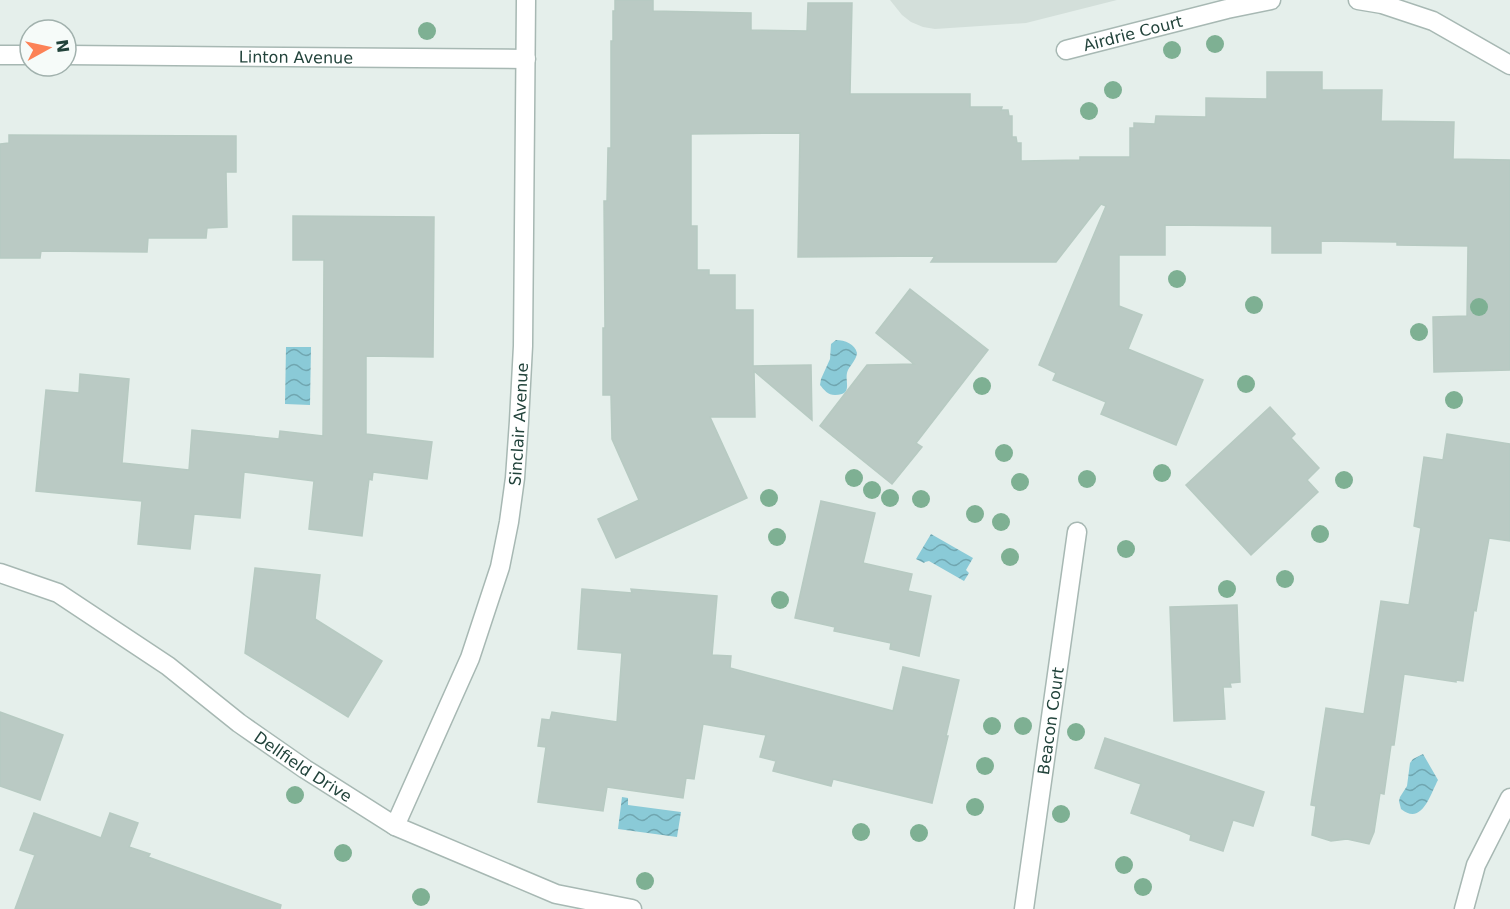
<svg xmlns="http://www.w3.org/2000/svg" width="1510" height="909" viewBox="0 0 1510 909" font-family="'DejaVu Sans',sans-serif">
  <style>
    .built { fill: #d3dfda }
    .water { fill: url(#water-waves) }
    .building { fill: #bacac4; stroke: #b7cac2; stroke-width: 1.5 }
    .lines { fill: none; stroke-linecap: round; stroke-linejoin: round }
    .minor-casing { stroke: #a7b8b3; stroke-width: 21 }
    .minor { stroke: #fff; stroke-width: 18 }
    .tree { fill: #7eb093 }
    .labels { text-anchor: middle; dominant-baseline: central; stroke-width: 6; stroke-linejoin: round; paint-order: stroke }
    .street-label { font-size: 16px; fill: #22433b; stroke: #f6fbf9 }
  </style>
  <defs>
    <pattern id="water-waves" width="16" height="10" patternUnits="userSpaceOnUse" patternTransform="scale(1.5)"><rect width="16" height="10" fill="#8acad7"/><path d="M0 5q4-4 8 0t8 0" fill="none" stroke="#70a6b0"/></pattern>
  </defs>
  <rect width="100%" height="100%" fill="#e5efeb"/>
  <path class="built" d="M890,0H1117L1026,23L935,29L923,27L911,22L902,15Z"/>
  <g class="water">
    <path d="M836,340C845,340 855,344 857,353C856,360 852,363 848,370C843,380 855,395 835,395C828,395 824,390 820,385L821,379L830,359L831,344Z"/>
    <path d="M286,347H311L310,405L285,404Z"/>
    <path d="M931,534L973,558L966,570L969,573L964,581L929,561L925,562L924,563L916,559Z"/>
    <path d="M1423,754L1438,780C1430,795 1422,826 1401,809L1399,801L1400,797L1407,786L1410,763L1413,759Z"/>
    <path d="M622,797L628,798V805L681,812L677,837L618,829Z"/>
  </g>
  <g class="building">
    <path d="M615,0H653V11L751,13V30L807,31L808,3H852L850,94H970V107H1002L1001,110H1008L1009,116H1012V137H1016L1017,143H1021V161L1080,160V157H1130V128H1134V123L1155,124L1156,116L1206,117V98L1267,99V72H1322V90H1382L1381,121L1454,122L1453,159L1510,160V370L1434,372L1433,317L1467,316L1468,246L1397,245V242L1321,241V253H1272V226L1165,225V255H1119V306L1142,315L1128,349L1203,380L1176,445L1101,414L1106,402L1053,380L1056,373L1039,365L1106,206L1101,204L1056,262H931L935,256L798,257L800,133L691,134V226H697V270H709V275H735V310H753V366L811,365L812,420L754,371L755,417H710L747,498L616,558L598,519L639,500L612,439L611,395H603V328H605L604,201H607L608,148H611V41H613V11H615Z"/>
    <path d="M9,135L236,136V172H226L227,227L207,228L206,238H148L147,252L41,251L40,258H0V144L9,143Z"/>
    <path d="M293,216L434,217L433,357L366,356V434L432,442L427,479L373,472L372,480L369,479L362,536L309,529L314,481L244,472L240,518L194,514L190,549L138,544L142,501L36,491L46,390L79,393L80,374L129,379L122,463L189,470L192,430L279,439L280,431L323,436L324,260H293Z"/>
    <path d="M910,289L988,350L916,443L922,447L892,484L820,426L867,365L914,364L876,333Z"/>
    <path d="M1270,407L1295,434L1291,438L1319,468L1307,480L1318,492L1251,555L1186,485Z"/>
    <path d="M1447,434L1510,444V541L1489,538L1476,611L1474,610L1463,681L1456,680V682L1404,674L1394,745H1391L1384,794L1380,793L1374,832L1369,844L1347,839L1331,841L1312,835L1316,806L1311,805L1326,708L1364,714L1381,601L1409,605L1421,528L1414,526L1424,457L1443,460Z"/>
    <path d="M821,501L875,513L863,563L912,574L908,591L931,596L919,656L890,649L891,643L834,631L835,627L795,618Z"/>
    <path d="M255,568L320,575L315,619L382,661L348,717L245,653Z"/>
    <path d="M582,589L632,593L631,589L717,596L712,655L731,656L730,668L893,711L903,667L959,680L946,736H948L932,803L833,779L831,786L773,771L776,761L760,757L766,735L703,724L694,779L686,778L683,798L607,787L603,811L538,802L546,747L538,746L542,719L550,720L552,712L617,722L622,653L578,649Z"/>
    <path d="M1237,605L1240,682L1230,683L1231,687H1223L1225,719L1174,721L1170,607Z"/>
    <path d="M0,712L63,735L40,800L0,786Z"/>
    <path d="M1105,738L1264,792L1253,826L1233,820L1223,851L1190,840L1191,835L1179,830L1131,813L1141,784L1095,768Z"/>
    <path d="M34,813L101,838L110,813L138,823L129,847L150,854L148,857L281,905L280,909H15L35,855L20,850Z"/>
  </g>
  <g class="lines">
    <defs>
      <g id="minor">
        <path d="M1358,0L1382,4L1433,21L1510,65"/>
        <path id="s1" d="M1066,50L1227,9L1271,0"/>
        <path d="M0,55H30"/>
        <path id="s2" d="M66,55L526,59"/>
        <path id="s3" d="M0,573L58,593L168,666L239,723L305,769L395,826L556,894L632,909"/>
        <path id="s4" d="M395,826L470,658L500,567L509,522L515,478L519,421L523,346L526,0"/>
        <path id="s5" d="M1024,909L1077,532"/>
        <path d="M1464,909L1476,865L1510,798"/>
      </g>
    </defs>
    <use href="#minor" class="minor-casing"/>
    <use href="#minor" class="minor"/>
  </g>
  <g class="tree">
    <circle cx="427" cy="31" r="9"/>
    <circle cx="1215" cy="44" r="9"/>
    <circle cx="1172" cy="50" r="9"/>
    <circle cx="1113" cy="90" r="9"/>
    <circle cx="1089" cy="111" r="9"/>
    <circle cx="1177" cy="279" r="9"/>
    <circle cx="1254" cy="305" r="9"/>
    <circle cx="1479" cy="307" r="9"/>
    <circle cx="1419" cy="332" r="9"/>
    <circle cx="1246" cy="384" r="9"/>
    <circle cx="982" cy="386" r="9"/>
    <circle cx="1454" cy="400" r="9"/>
    <circle cx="1004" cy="453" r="9"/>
    <circle cx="1162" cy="473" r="9"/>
    <circle cx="854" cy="478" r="9"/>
    <circle cx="1087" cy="479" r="9"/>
    <circle cx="1344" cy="480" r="9"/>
    <circle cx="1020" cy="482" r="9"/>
    <circle cx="872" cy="490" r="9"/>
    <circle cx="769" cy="498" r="9"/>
    <circle cx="890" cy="498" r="9"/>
    <circle cx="921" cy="499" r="9"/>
    <circle cx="975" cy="514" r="9"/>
    <circle cx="1001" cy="522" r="9"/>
    <circle cx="1320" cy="534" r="9"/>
    <circle cx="777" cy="537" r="9"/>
    <circle cx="1126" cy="549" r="9"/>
    <circle cx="1010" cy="557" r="9"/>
    <circle cx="1285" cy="579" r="9"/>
    <circle cx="1227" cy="589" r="9"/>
    <circle cx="780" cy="600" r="9"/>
    <circle cx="992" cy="726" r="9"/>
    <circle cx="1023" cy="726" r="9"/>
    <circle cx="1076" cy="732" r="9"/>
    <circle cx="985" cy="766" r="9"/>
    <circle cx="295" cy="795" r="9"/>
    <circle cx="975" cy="807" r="9"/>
    <circle cx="1061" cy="814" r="9"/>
    <circle cx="861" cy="832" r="9"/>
    <circle cx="919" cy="833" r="9"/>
    <circle cx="343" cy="853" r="9"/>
    <circle cx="1124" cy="865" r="9"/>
    <circle cx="645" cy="881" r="9"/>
    <circle cx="1143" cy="887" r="9"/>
    <circle cx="421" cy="897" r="9"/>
  </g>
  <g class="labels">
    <g class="street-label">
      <text stroke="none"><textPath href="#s1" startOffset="69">Airdrie Court</textPath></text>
      <text stroke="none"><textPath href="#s2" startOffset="230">Linton Avenue</textPath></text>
      <text stroke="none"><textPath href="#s4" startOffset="424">Sinclair Avenue</textPath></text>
      <text stroke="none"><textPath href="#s5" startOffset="190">Beacon Court</textPath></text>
      <text stroke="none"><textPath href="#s3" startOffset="362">Dellfield Drive</textPath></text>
    </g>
  </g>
  <g transform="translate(48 48) rotate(82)"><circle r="28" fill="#f6fbf9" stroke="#a1b1ad" stroke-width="1.5"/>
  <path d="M0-4.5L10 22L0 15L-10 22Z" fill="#fc8257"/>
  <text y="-9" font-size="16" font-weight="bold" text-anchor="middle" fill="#22433b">N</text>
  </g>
</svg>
